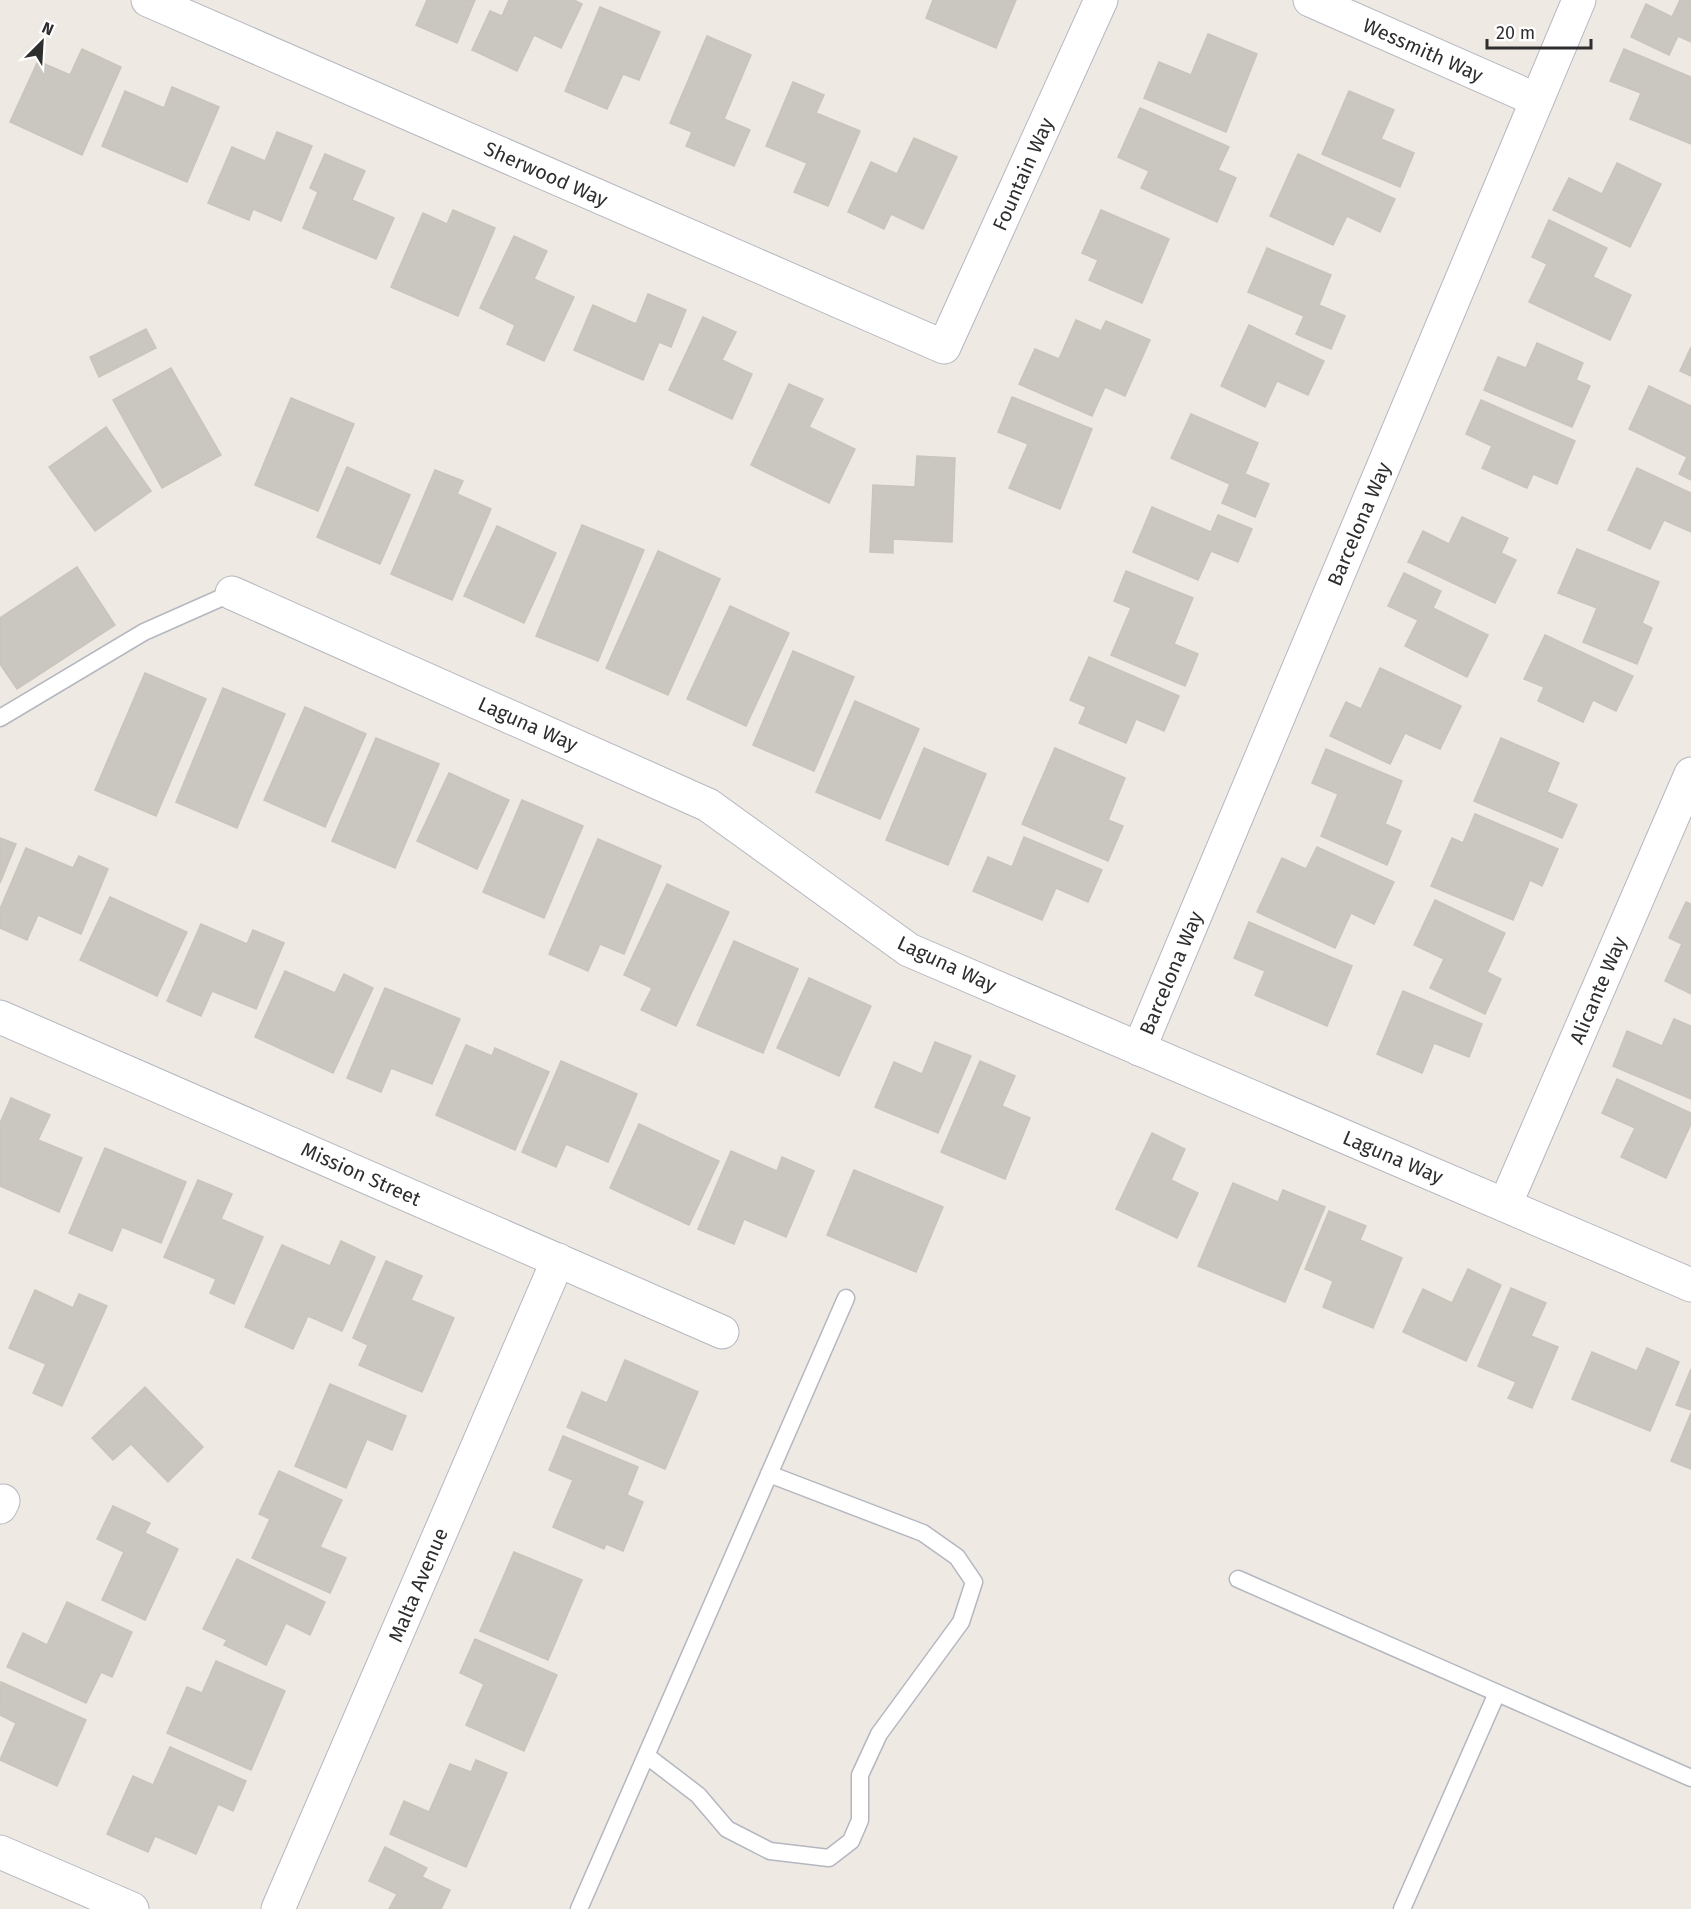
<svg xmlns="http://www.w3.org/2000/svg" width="1691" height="1909" viewBox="0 0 1691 1909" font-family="'Fira Sans',sans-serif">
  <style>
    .building { fill: #cac7c0; stroke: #cac5bb; stroke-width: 1.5 }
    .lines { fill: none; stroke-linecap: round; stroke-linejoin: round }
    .service-casing { stroke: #b5b7c0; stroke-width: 19 }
    .minor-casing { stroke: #b5b7c0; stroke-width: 35 }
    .tertiary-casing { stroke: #b5b7c0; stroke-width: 35 }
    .service { stroke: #fff; stroke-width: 16 }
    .minor { stroke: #fff; stroke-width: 33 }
    .tertiary { stroke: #fff; stroke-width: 33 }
    .labels { text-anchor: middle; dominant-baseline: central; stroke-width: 4.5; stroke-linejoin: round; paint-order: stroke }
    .street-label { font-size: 20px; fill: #2e2e2e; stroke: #fff }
  </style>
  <rect width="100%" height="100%" fill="#eee9e2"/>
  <g class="building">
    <path d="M427,0H475L457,43L416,25Z"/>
    <path d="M509,0H574L582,4L561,48L534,35L517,71L472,50L490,11L502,16Z"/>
    <path d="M933,0H1016L996,48L926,18Z"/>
    <path d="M1680,0H1691V42L1678,36L1669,55L1631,37L1646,4L1672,17Z"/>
    <path d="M600,7L660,32L639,80L623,74L607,109L565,91Z"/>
    <path d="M1208,34L1257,54L1226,132L1144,98L1159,62L1191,75Z"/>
    <path d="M707,36L751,55L724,119L750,130L734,166L686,146L692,132L670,123Z"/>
    <path d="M82,49L121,67L82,155L10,122L38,61L70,75Z"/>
    <path d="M1624,49L1691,77V144L1630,119L1641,93L1610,81Z"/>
    <path d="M793,82L824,95L816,113L860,131L828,206L794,192L807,163L766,146Z"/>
    <path d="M172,87L219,107L187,182L102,146L125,91L164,108Z"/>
    <path d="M1349,91L1394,110L1381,139L1414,153L1400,187L1322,154Z"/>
    <path d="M1140,108L1229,147L1218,170L1236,178L1217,222L1141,188L1149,171L1118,157Z"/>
    <path d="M277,132L312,146L281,221L253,209L249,220L208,203L232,147L265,161Z"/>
    <path d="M914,138L957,157L923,229L891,214L884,229L848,212L871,162L897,174Z"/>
    <path d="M325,154L365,171L352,200L394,218L376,259L303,228L318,192L310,188Z"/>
    <path d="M1298,154L1395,199L1380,232L1347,216L1333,245L1270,216Z"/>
    <path d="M1617,163L1661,184L1630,247L1553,210L1569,178L1602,194Z"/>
    <path d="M453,210L495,228L458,316L391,287L423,213L447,224Z"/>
    <path d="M1101,210L1169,239L1142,303L1089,280L1098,260L1082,253Z"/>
    <path d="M1549,220L1607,248L1593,277L1631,295L1610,340L1529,302L1547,264L1532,257Z"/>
    <path d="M514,236L547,251L534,279L574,297L544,361L507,344L515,325L480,308Z"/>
    <path d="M1267,248L1331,275L1319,305L1345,316L1331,349L1296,334L1304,316L1248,292Z"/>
    <path d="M648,294L686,310L671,347L659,342L643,380L574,350L593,305L636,324Z"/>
    <path d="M703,317L736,332L722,360L752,374L732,419L669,390Z"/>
    <path d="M1076,320L1101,331L1106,321L1150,340L1125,396L1105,387L1092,416L1019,384L1035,349L1059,359Z"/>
    <path d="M1249,325L1324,361L1308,395L1277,381L1265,407L1221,386Z"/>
    <path d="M146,329L156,348L99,377L90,357Z"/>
    <path d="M1537,343L1583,363L1576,380L1590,386L1572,427L1484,390L1498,357L1526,368Z"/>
    <path d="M1691,347V376L1680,371Z"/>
    <path d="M171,368L221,455L162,488L113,400Z"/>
    <path d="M789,384L823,399L809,427L855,449L829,503L751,465Z"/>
    <path d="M1649,386L1691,406V480L1679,474L1687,457L1629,429Z"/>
    <path d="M1012,397L1092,429L1060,509L1009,488L1028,444L998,432Z"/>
    <path d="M291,398L354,424L318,511L255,485Z"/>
    <path d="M1481,400L1575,441L1557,484L1533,474L1527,488L1482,468L1492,446L1466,434Z"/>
    <path d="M1191,414L1258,443L1245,474L1269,484L1255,517L1222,503L1230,484L1171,458Z"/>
    <path d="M106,427L151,491L95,531L49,467Z"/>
    <path d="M917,456L955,458L952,542L893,539V553L870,552L873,485L915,487Z"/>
    <path d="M347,467L410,495L380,564L317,537Z"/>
    <path d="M1637,468L1691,493V532L1664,520L1650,549L1608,530Z"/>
    <path d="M435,470L463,481L457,494L491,509L452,600L391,574Z"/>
    <path d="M1152,507L1211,532L1218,515L1252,529L1238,562L1211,551L1198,580L1133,552Z"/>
    <path d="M1462,517L1508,538L1501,553L1516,560L1495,603L1408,562L1423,531L1449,544Z"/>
    <path d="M582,525L644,550L598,661L536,636Z"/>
    <path d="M497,526L556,553L524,623L464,596Z"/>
    <path d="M1577,549L1659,582L1642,623L1652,628L1637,664L1583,642L1597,608L1558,593Z"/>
    <path d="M658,551L720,579L668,695L606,668Z"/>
    <path d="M77,567L115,625L17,689L0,664V618Z"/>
    <path d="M1126,571L1193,598L1174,644L1198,654L1185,686L1111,655L1131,608L1114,601Z"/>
    <path d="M1404,573L1441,591L1433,608L1488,635L1467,677L1405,646L1418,620L1388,606Z"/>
    <path d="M730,606L789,633L746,726L687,699Z"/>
    <path d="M1545,635L1633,676L1616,711L1593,700L1583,722L1538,701L1544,687L1524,679Z"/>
    <path d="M793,651L854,677L814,771L753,745Z"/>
    <path d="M1089,657L1179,696L1164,731L1136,719L1126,743L1079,723L1086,707L1070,700Z"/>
    <path d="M1380,668L1461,706L1440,749L1405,733L1390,764L1330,736L1346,702L1361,709Z"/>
    <path d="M145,673L206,699L156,816L95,790Z"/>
    <path d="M223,688L285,714L237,828L176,802Z"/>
    <path d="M855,701L919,729L880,819L816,792Z"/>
    <path d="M305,707L366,734L325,827L264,800Z"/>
    <path d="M376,738L439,764L395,868L332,841Z"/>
    <path d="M1501,738L1559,763L1547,792L1577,805L1562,838L1474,801Z"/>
    <path d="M924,748L986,774L948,865L886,840Z"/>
    <path d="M1055,748L1125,778L1108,820L1123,826L1108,861L1022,824Z"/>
    <path d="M1326,749L1402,781L1385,824L1401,831L1387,865L1321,836L1338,794L1312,783Z"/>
    <path d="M449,773L509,800L477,869L417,841Z"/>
    <path d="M522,800L583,826L544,918L483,892Z"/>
    <path d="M1475,814L1558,849L1542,886L1530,880L1513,920L1431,886L1452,838L1463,843Z"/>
    <path d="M1024,837L1102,870L1088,902L1056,888L1042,920L973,891L988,857L1012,867Z"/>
    <path d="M0,838L16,844L0,883Z"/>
    <path d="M598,839L661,866L624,954L600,944L588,971L549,954Z"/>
    <path d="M1317,847L1394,882L1374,924L1351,913L1335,948L1257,912L1282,858L1306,869Z"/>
    <path d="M26,848L73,868L79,856L108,869L81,934L38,915L27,940L0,928V909Z"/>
    <path d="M667,884L729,912L676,1026L641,1010L652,988L624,975Z"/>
    <path d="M110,897L187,932L157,996L80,960Z"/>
    <path d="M1435,900L1505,933L1487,972L1501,979L1485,1014L1430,988L1444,959L1414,945Z"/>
    <path d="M1686,902L1691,904V994L1665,981L1682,944L1669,938Z"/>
    <path d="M1249,922L1352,966L1327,1026L1255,995L1265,971L1234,958Z"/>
    <path d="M201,924L247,944L253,930L284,943L256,1009L212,991L201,1016L167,1001Z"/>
    <path d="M734,941L798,969L763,1053L697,1025Z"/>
    <path d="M285,971L335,993L344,974L373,988L333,1073L255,1037Z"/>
    <path d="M809,978L871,1006L839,1076L777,1048Z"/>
    <path d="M385,988L460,1019L432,1084L391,1068L381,1092L347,1078Z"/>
    <path d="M1403,991L1482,1024L1469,1057L1434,1043L1422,1073L1377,1054Z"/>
    <path d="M1674,1019L1691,1026V1099L1613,1066L1627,1031L1662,1046Z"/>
    <path d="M935,1042L971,1056L938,1133L875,1107L894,1062L922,1074Z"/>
    <path d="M466,1045L492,1056L495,1048L549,1072L515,1150L436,1115Z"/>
    <path d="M561,1061L637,1094L608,1162L566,1144L556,1167L522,1152Z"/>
    <path d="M980,1061L1015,1076L1002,1106L1030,1118L1005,1179L941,1152Z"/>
    <path d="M1617,1079L1691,1113V1124L1666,1178L1621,1157L1635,1128L1602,1113Z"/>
    <path d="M11,1098L50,1115L38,1140L82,1158L59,1212L0,1186V1123Z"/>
    <path d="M639,1124L719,1161L689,1225L610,1188Z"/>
    <path d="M1152,1133L1185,1149L1171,1180L1198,1193L1177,1238L1116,1209Z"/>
    <path d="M105,1148L186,1182L161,1243L122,1227L112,1251L69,1233Z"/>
    <path d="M731,1151L777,1171L782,1157L814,1171L786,1237L744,1219L734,1244L698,1229Z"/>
    <path d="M854,1170L943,1207L916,1272L827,1235Z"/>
    <path d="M198,1180L232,1194L221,1219L263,1237L234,1304L210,1293L216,1279L164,1257Z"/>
    <path d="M1233,1183L1278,1202L1283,1190L1325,1207L1285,1302L1198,1266Z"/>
    <path d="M1329,1211L1366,1226L1360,1240L1402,1258L1373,1328L1323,1307L1333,1281L1305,1269Z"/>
    <path d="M341,1241L375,1257L342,1331L308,1316L293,1349L245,1327L282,1245L330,1266Z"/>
    <path d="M386,1261L422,1276L411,1300L454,1318L422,1392L359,1365L368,1345L353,1338Z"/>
    <path d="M1468,1269L1501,1285L1466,1361L1403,1332L1423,1289L1452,1303Z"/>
    <path d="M1511,1288L1546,1303L1531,1336L1558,1347L1532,1408L1508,1398L1516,1382L1478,1366Z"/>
    <path d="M35,1290L73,1308L79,1294L107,1306L62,1406L33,1393L46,1364L9,1348Z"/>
    <path d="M1647,1348L1679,1362L1650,1431L1572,1399L1592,1352L1637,1371Z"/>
    <path d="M625,1360L698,1392L665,1469L567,1427L582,1392L607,1403Z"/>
    <path d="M1691,1369V1410L1676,1405Z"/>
    <path d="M330,1384L406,1416L392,1450L367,1439L346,1488L295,1466Z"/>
    <path d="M145,1387L203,1447L168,1482L131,1444L113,1460L92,1438Z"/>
    <path d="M1691,1413V1469L1671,1461Z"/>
    <path d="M563,1436L638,1467L627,1495L643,1502L623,1551L606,1544L604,1549L553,1527L573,1480L549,1470Z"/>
    <path d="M279,1471L342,1500L320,1547L346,1558L330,1593L252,1558L270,1519L259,1514Z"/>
    <path d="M113,1506L150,1523L145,1533L178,1549L145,1620L102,1600L124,1552L97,1539Z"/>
    <path d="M514,1552L582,1580L548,1660L480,1631Z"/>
    <path d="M237,1559L325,1602L310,1635L286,1623L266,1665L224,1645L227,1640L203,1629Z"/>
    <path d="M67,1602L132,1632L112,1677L101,1672L86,1703L7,1667L23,1633L47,1645Z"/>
    <path d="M475,1639L557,1675L524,1751L466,1725L484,1684L460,1673Z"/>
    <path d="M216,1661L285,1691L251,1770L167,1733L187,1687L202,1693Z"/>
    <path d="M1,1682L86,1720L57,1786L0,1760L16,1723L0,1715Z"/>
    <path d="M170,1747L246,1781L233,1811L218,1804L196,1854L155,1836L148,1852L107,1834L133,1776L153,1785Z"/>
    <path d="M476,1760L507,1773L466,1867L390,1834L404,1801L429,1812L450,1764L471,1772Z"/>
    <path d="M385,1847L427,1868L422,1877L450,1890L441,1909H389L397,1894L369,1881Z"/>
  </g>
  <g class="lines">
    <defs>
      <g id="service">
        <path d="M0,718L144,632L232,593"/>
        <path d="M1238,1579L1691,1778"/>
        <path d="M647,1756L698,1795L727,1829L770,1851L829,1858L851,1841L860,1820V1775L879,1734L961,1622L974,1582L957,1557L923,1533L769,1474"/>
        <path d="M579,1909L846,1298"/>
        <path d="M1402,1909L1497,1693"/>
      </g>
      <g id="minor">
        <path d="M148,0L944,347L1101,0"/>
        <path d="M1310,0L1537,100"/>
        <path d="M232,593L708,805L909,950L1691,1285"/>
        <path d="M0,1017L722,1332"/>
        <path d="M1139,1049L1579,0"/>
        <path d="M1505,1205L1691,774"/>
        <path d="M0,1507L3,1501"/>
        <path d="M278,1909L558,1260"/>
      </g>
      <path id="tertiary" d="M0,1852L132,1909"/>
    </defs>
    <use href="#service" class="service-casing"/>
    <use href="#minor" class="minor-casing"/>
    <use href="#tertiary" class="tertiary-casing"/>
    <use href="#service" class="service"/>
    <use href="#minor" class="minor"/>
    <use href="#tertiary" class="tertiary"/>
  </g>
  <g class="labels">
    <g class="street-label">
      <text transform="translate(1423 50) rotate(24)">Wessmith Way</text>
      <text transform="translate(546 174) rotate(24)">Sherwood Way</text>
      <text transform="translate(1023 174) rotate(-66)">Fountain Way</text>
      <text transform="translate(1359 524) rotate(-67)">Barcelona Way</text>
      <text transform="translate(528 724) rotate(24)">Laguna Way</text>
      <text transform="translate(947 964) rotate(25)">Laguna Way</text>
      <text transform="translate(1171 973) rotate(-67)">Barcelona Way</text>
      <text transform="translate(1598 990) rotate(-67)">Alicante Way</text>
      <text transform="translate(1393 1157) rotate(23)">Laguna Way</text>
      <text transform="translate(361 1174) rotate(24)">Mission Street</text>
      <text transform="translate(418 1585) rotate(-67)">Malta Avenue</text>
    </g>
  </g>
  <g transform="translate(42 42) rotate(24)" stroke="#ffffff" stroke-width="4.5" paint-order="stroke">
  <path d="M0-4.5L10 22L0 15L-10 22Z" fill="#2e2e2e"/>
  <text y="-9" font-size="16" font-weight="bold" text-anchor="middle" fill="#2e2e2e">N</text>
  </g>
  <path d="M1487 39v9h104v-9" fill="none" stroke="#2e2e2e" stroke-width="3"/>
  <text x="1496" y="39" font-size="18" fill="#2e2e2e" stroke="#ffffff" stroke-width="4.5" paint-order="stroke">20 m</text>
</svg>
